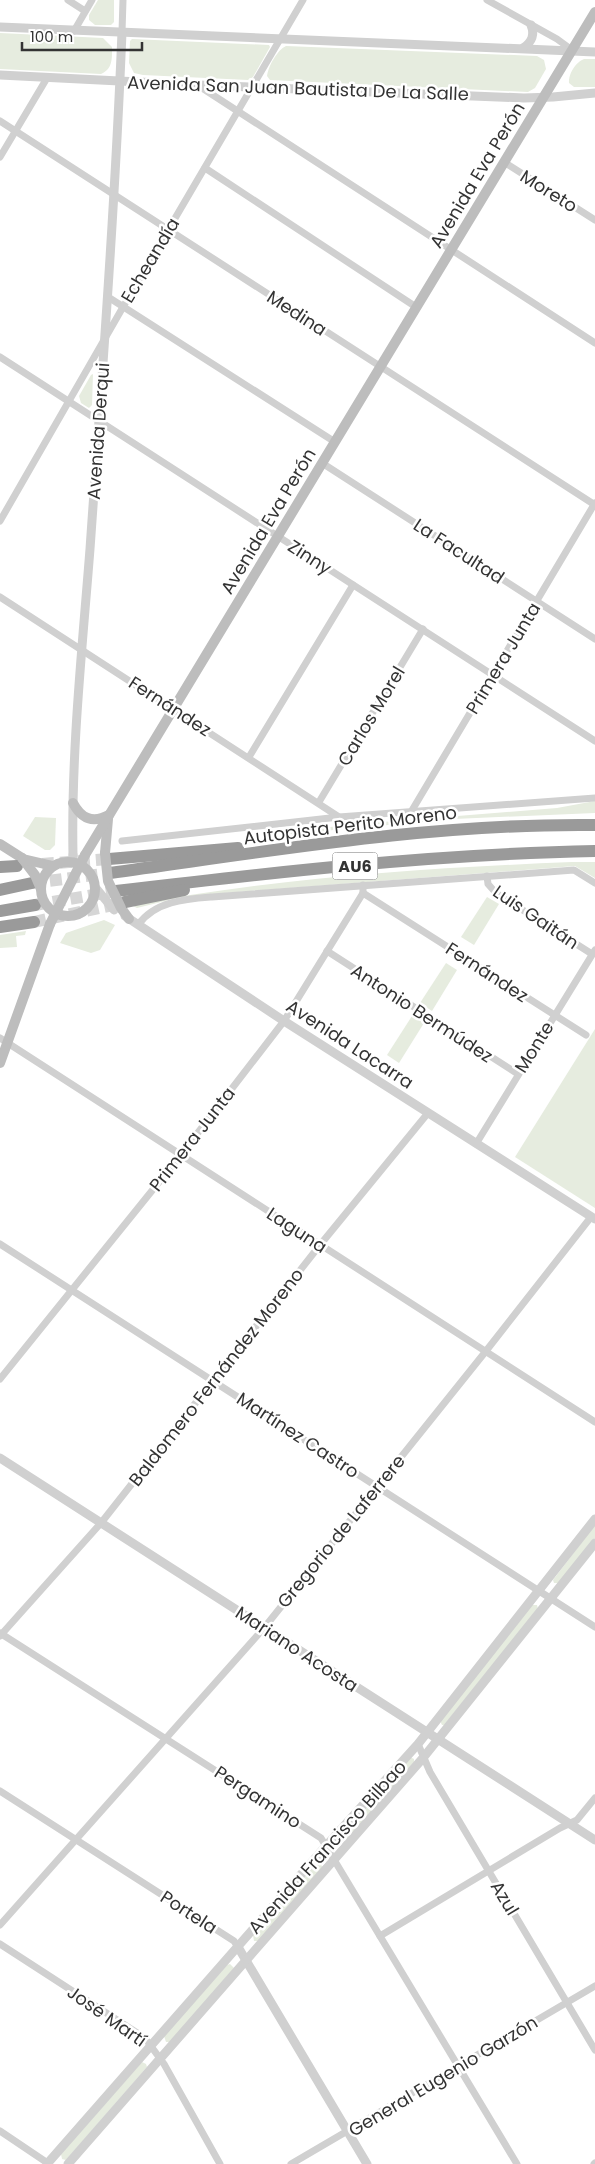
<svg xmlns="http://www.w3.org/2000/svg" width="595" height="2164" viewBox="0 0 595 2164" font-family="Poppins,sans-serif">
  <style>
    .green { fill: #e6ecdf }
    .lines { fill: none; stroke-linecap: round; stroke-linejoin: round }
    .motorway-tunnel { stroke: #d6d6d6; stroke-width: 12; stroke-dasharray: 12 6; stroke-linecap: butt }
    .minor { stroke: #d0d0d0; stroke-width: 7 }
    .tertiary { stroke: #d0d0d0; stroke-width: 9 }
    .secondary { stroke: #bdbdbd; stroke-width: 10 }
    .motorway { stroke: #9a9a9a; stroke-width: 12 }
    .tertiary-bridge { stroke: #d0d0d0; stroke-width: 9 }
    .secondary-bridge { stroke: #bdbdbd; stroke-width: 10 }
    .labels { text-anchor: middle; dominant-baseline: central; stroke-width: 5; stroke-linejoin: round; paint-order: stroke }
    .shield { fill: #fff; stroke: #707070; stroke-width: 1 }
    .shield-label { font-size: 16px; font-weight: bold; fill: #333 }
    .street-label { font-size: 18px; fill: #333; stroke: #fff }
  </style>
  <rect width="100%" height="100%" fill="#fff"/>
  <g class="green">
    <path d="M98,0H114V22L111,25H95L89,20V15Z"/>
    <path d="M0,33L103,38L112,47C112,58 113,69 101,74L0,69Z"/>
    <path d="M132,39L269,45L270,47L253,77L248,80L143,75L134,73L129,63L130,41Z"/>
    <path d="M286,46L537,56L544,60L546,69L535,88L528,92L270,80L267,76C268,67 277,50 286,46Z"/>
    <path d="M584,59H595V87H574L569,83C568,74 576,62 584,59Z"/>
    <path d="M93,374L92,405L89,408L81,403L79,396L91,375Z"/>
    <path d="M595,801V813L454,819L290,834L291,832L346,825L557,808Z"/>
    <path d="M35,817L56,818L55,845L50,850H45L23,836Z"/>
    <path d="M572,862H595V878L575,866L225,893L177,898L137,908L131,905C276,878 424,868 572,862Z"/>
    <path d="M487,897L499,904L474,945L461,937Z"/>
    <path d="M104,920L115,925L100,950L91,953L60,943L66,933Z"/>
    <path d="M26,931L25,935L16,936L17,947L0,948V935Z"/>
    <path d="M446,963L457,970L432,1011L420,1003Z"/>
    <path d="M412,1016L424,1023L399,1063L387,1055Z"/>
    <path d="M595,1029V1208L515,1157Z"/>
    <path d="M595,1525V1538L559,1583H554L553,1580Z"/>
    <path d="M532,1605H537L538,1609L444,1725H442L440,1721Z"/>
    <path d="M410,1757L414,1759V1762L345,1841H341L339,1838Z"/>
    <path d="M319,1863L323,1867L259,1941H254L253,1935L315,1864Z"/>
    <path d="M230,1964L234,1968L170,2042H166L164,2036L227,1965Z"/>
    <path d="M142,2062L146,2064L147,2067L66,2160L62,2159L61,2154Z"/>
  </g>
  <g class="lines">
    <g class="motorway-tunnel">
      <path d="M42,864L109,859"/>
      <path d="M32,883L110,873"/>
      <path d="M35,905L116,891"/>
      <path d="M34,922L122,903"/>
    </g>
    <g class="minor">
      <path d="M68,0L85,11"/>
      <path d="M487,0L557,39L572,50"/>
      <path d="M74,31L92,0"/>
      <path d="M122,32L123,0"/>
      <path d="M199,86L595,343"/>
      <path d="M0,121L595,505"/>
      <path d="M0,157L47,78"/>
      <path d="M504,162L595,220"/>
      <path d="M205,168L416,307"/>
      <path d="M108,297L335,442"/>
      <path d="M0,357L595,741"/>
      <path d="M322,463L595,639"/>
      <path d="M0,521L123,307L303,0"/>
      <path d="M0,597L339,817"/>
      <path d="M249,757L353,585"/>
      <path d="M319,802L423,629"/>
      <path d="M411,812L595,503"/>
      <path d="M122,841L339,817L595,798"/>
      <path d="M487,876L488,884L496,893L592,954"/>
      <path d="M363,893L586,1035"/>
      <path d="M138,925C155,901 186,899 212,897L574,870L595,883"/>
      <path d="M327,951L518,1074"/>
      <path d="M0,1038L595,1422"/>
      <path d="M476,1144L595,950"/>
      <path d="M0,1244L595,1627"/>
      <path d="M0,1379L180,1156L284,1021L363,893V885"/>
      <path d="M0,1633L321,1838L517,2164"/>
      <path d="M0,1636L101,1523L320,1245L428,1113"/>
      <path d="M418,1744L430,1772L595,2050"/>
      <path d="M0,1791L234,1941L238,1947"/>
      <path d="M0,1925L264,1628L486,1351L591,1217"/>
      <path d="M380,1936L560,1828L577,1820L595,1798"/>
      <path d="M0,1944L145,2038L164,2064L220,2164"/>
      <path d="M0,2131L49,2164"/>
      <path d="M291,2164L595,1986"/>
      <path d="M594,2164L595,2163"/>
    </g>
    <g class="tertiary">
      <path d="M0,27L595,52"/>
      <path d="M523,48C532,42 535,35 531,25"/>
      <path d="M0,75L199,85L524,98L553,97L595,93"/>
      <path d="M73,855C71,753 82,651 90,549C102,377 115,205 122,32"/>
      <path d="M125,916L284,1021L595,1219"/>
      <path d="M0,1458L595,1840"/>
      <path d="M238,1947L367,2164"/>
      <path d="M47,2164L326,1846L418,1744L595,1519"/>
      <path d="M68,2164L423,1758L595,1543"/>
    </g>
    <g class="secondary">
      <path d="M73,803C81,818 92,824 109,815"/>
      <path d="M0,844L22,858"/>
      <path d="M105,853L108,819"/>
      <path d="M85,855L595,12"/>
      <path d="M121,908L129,919"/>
      <path d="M0,1063L50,924"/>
    </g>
    <g class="motorway">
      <path d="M109,859L238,848"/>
      <path d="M0,867L17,866"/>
      <path d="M110,873C271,851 432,823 595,825"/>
      <path d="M0,890L32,883"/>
      <path d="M116,891C275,872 435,854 595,851"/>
      <path d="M125,902L184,890"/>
      <path d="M0,911L35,905"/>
      <path d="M0,927L34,922"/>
    </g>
    <g class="tertiary-bridge">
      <path d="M73,855V862"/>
      <path d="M95,887L114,910"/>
    </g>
    <g class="secondary-bridge">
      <path d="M105,853L108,881L121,908"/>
      <path d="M22,858L35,875L41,889"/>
      <path d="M23,859L53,866"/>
      <circle cx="68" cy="889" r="27"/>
      <path d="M50,924L85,855"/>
    </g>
  </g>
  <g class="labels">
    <rect class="shield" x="332.5" y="852.5" width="45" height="27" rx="4"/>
    <g class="shield-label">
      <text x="355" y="866">AU6</text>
    </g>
    <g class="street-label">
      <text transform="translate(298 88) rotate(2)">Avenida San Juan Bautista De La Salle</text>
      <text transform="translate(477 175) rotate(-59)">Avenida Eva Perón</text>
      <text transform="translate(549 191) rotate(32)">Moreto</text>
      <text transform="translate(150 260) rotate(-59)">Echeandía</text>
      <text transform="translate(297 313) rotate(33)">Medina</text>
      <text transform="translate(98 431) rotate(-86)">Avenida Derqui</text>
      <text transform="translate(268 521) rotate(-59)">Avenida Eva Perón</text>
      <text transform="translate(459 551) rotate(33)">La Facultad</text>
      <text transform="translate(310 557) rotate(33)">Zinny</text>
      <text transform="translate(503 658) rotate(-59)">Primera Junta</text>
      <text transform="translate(170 706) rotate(33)">Fernández</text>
      <text transform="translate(371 716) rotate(-59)">Carlos Morel</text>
      <text transform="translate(350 825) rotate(-7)">Autopista Perito Moreno</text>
      <text transform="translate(536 917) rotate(34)">Luis Gaitán</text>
      <text transform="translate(487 972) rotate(33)">Fernández</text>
      <text transform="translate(422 1013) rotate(33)">Antonio Bermúdez</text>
      <text transform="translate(350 1044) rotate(33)">Avenida Lacarra</text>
      <text transform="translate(534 1047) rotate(-58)">Monte</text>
      <text transform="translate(192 1139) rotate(-52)">Primera Junta</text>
      <text transform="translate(297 1230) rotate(33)">Laguna</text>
      <text transform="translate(216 1377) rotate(-52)">Baldomero Fernández Moreno</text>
      <text transform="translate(298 1435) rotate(33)">Martínez Castro</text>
      <text transform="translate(341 1531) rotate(-51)">Gregorio de Laferrere</text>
      <text transform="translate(297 1649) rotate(33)">Mariano Acosta</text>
      <text transform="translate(258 1797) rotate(33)">Pergamino</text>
      <text transform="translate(327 1847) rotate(-48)">Avenida Francisco Bilbao</text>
      <text transform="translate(505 1898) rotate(59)">Azul</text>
      <text transform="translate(189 1912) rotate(33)">Portela</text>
      <text transform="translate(107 2016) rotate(35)">José Martí</text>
      <text transform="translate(443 2076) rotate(-31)">General Eugenio Garzón</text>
    </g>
  </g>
  <path d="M22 42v8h120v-8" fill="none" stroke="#333333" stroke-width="2.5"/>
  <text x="30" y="42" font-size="15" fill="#333333" stroke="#ffffff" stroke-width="4" paint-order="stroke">100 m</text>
</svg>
